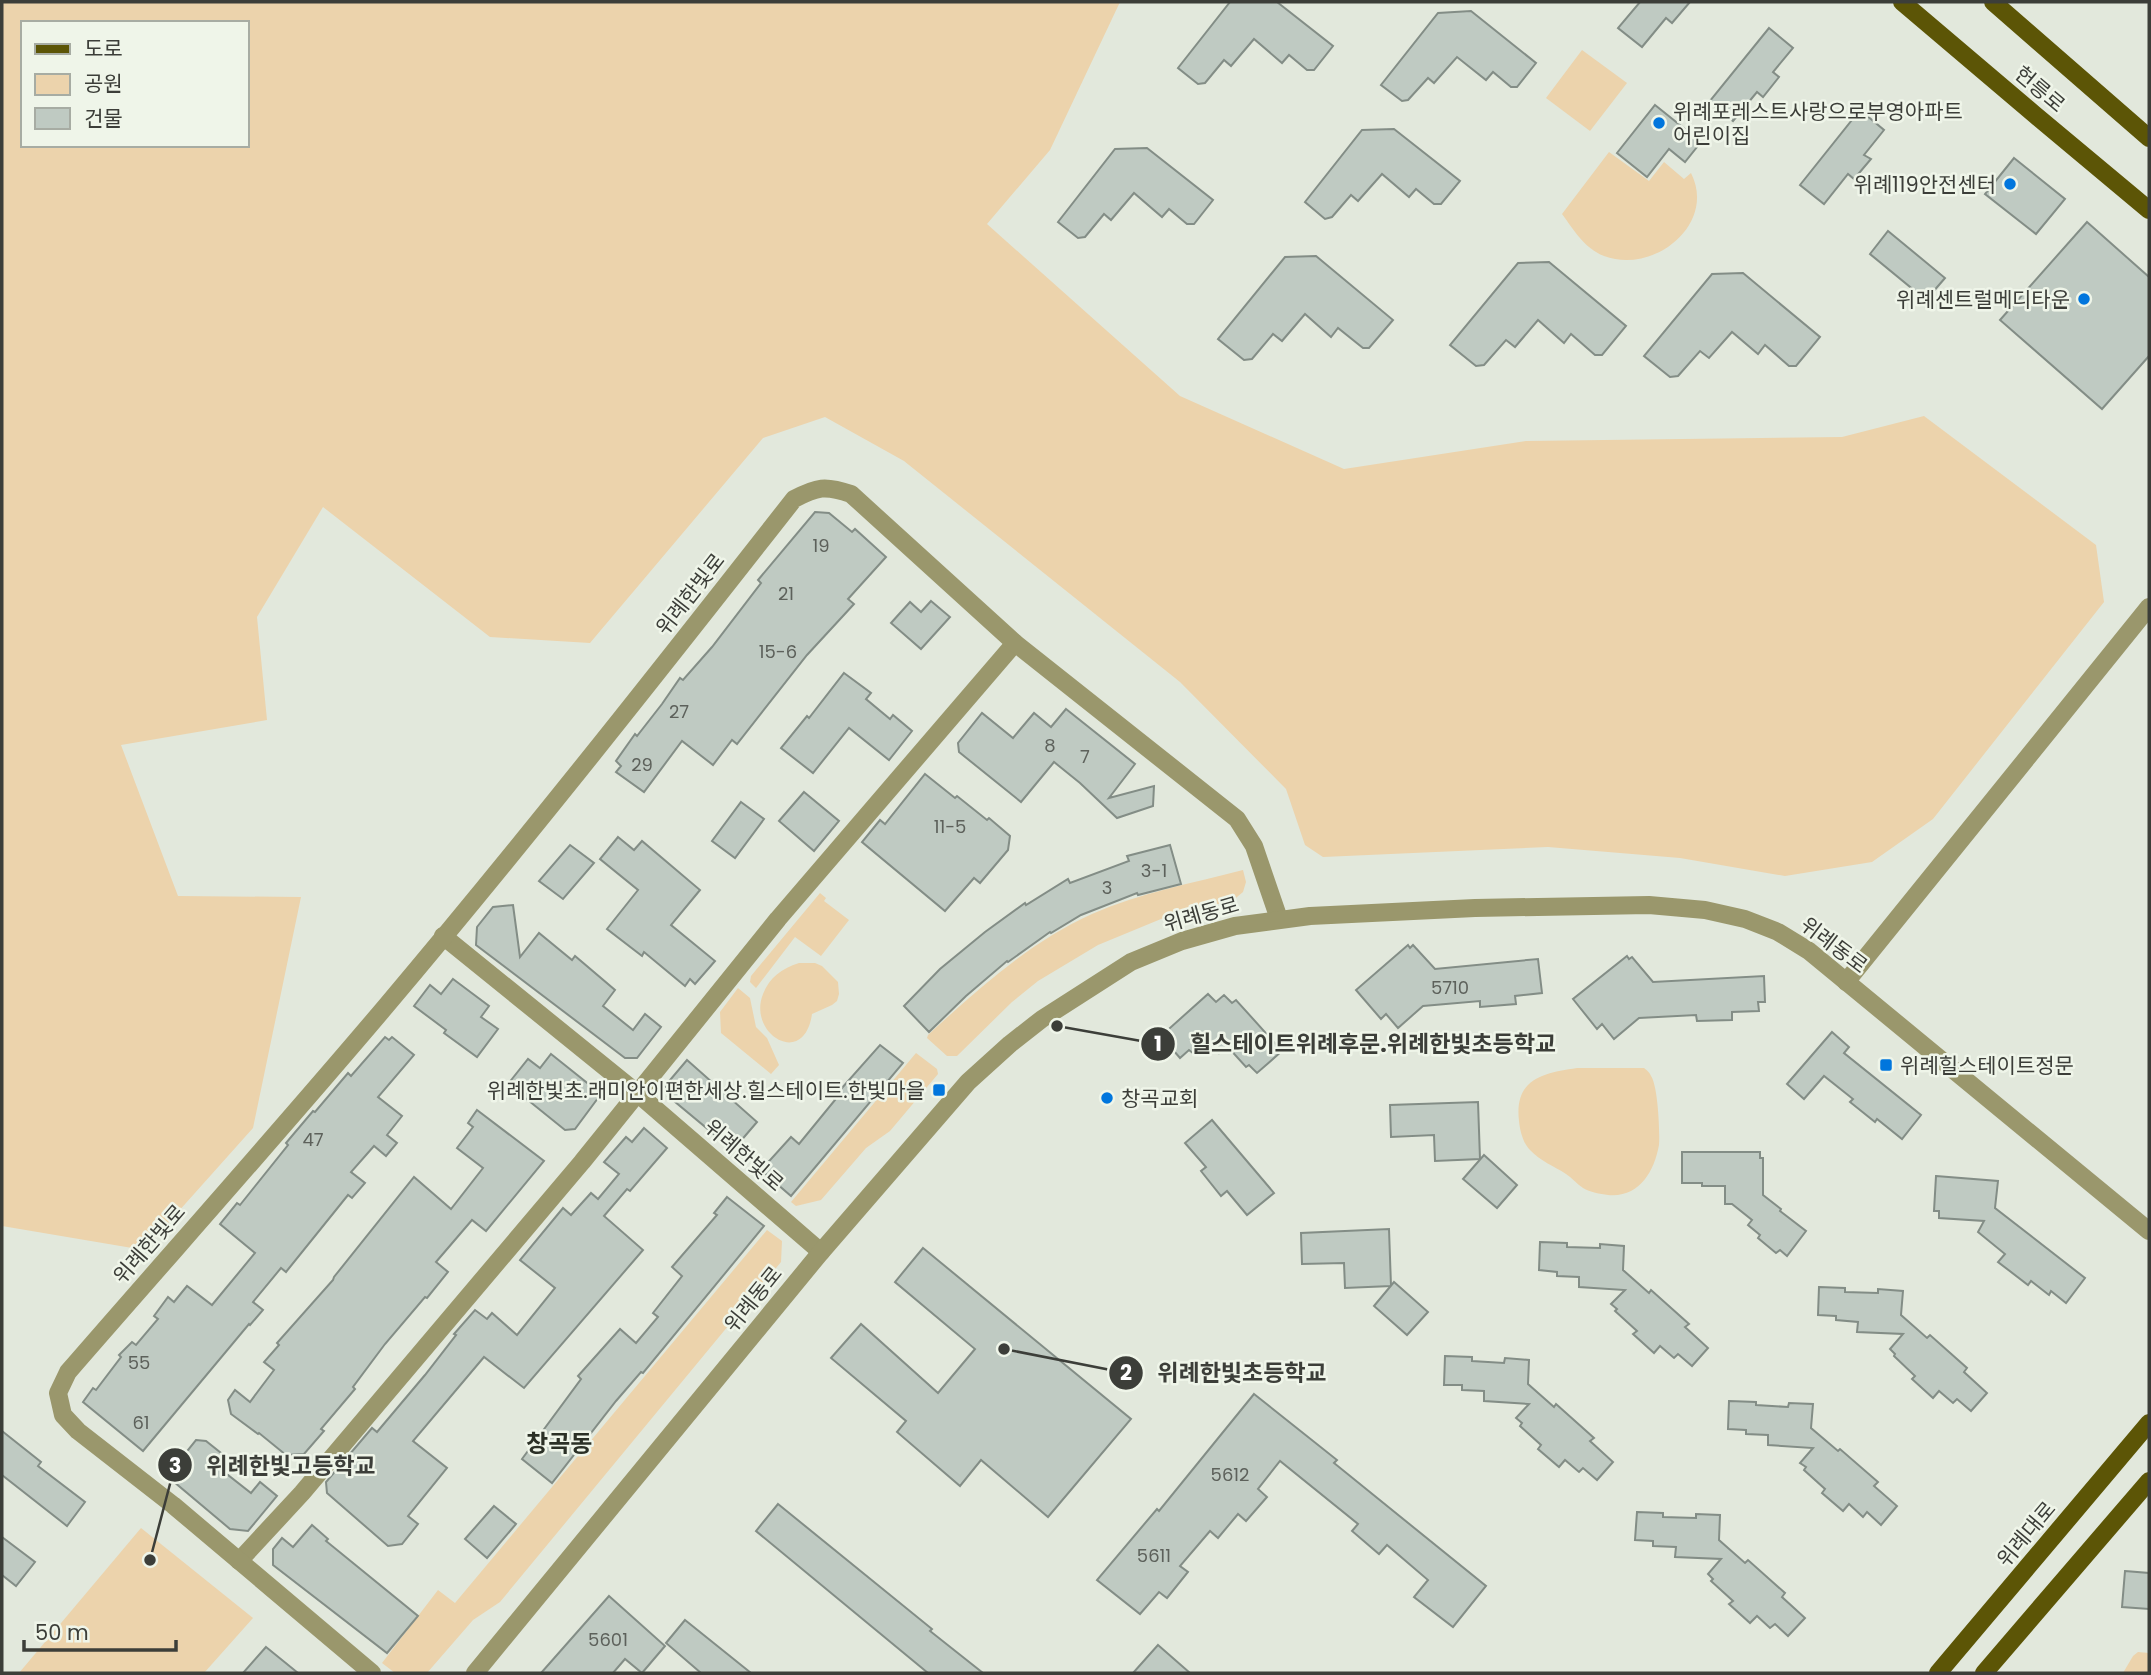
<svg xmlns="http://www.w3.org/2000/svg" width="2151" height="1675" viewBox="0 0 2151 1675" font-family="Poppins,'Noto Sans KR',sans-serif">
  <style>
    .green { fill: #ecd3ac; fill-rule: evenodd }
    .building { fill: #bfcac2; stroke: #838d86; stroke-width: 2 }
    .lines { fill: none; stroke-linecap: round; stroke-linejoin: round }
    .minor { stroke: #9a976c; stroke-width: 18 }
    .major { stroke: #5c5506; stroke-width: 18 }
    .poi-dot { fill: #0176dd; stroke: #eff5e9; stroke-width: 2.5 }
    .labels { text-anchor: middle; dominant-baseline: central; stroke-width: 5; stroke-linejoin: round; paint-order: stroke }
    .number-label { font-size: 18px; fill: #5d615b }
    .street-label { font-size: 21px; fill: #3c3e39; stroke: #eff5e9 }
    .poi-label { font-size: 21px; fill: #3c3e39; stroke: #eff5e9; text-anchor: start }
    .quarter-label { font-size: 24px; font-weight: bold; fill: #2b3026; stroke: #eff5e9 }
    .leader { fill: none; stroke: #3c3e39; stroke-width: 2.5 }
    .callout-dot { fill: #3c3e39; stroke: #eff5e9; stroke-width: 2.5 }
    .mark-label { font-size: 21px; text-anchor: middle; font-weight: bold; fill: #fff }
    .callout-label { font-size: 23px; text-anchor: middle; font-weight: bold; fill: #3c3e39; stroke: #eff5e9; stroke-width: 5; stroke-linejoin: round; paint-order: stroke }
  </style>
  <rect width="100%" height="100%" fill="#e2e8dc"/>
  <g class="green">
    <path d="M2,2H1120L1050,150L987,224L1180,396L1344,469L1526,441L1842,437L1924,416L2096,545L2104,602L1933,819L1872,862L1785,876L1680,858L1548,847L1323,857L1305,845L1286,789L1180,682L904,461L825,417L763,438L590,643L490,637L323,507L257,617L267,720L121,745L178,896L301,897L253,1128L144,1250L2,1226ZM23,23H247V145H23Z"/>
    <path d="M1582,50L1627,83L1590,131L1546,98Z"/>
    <path d="M1609,152L1649,181L1664,162L1684,179L1691,173C1717,224 1654,275 1604,256C1584,248 1574,230 1562,214Z"/>
    <path d="M1243,870L1246,882L1243,892L1231,902L1197,907L1161,919L1098,945L1038,981L1012,1002L957,1056H947L927,1038L928,1035C978,989 1030,942 1092,914C1140,893 1193,883 1243,870Z"/>
    <path d="M820,893L826,898L824,901L849,920L821,956L795,937L756,988L750,982L751,976Z"/>
    <path d="M799,963H815L822,966L838,982L839,994L837,1001L832,1005L812,1014C804,1069 747,1034 763,994C770,977 781,969 799,963Z"/>
    <path d="M738,988L750,998L756,1027L767,1038L779,1065L771,1074L721,1033L720,1012Z"/>
    <path d="M916,1053L937,1069L938,1074L890,1131L866,1148L821,1200L796,1206L791,1202Z"/>
    <path d="M1577,1068H1644C1647,1070 1650,1073 1651,1076C1658,1086 1660,1132 1659,1145C1654,1172 1639,1198 1608,1195C1600,1194 1590,1192 1583,1188C1577,1184 1572,1178 1566,1174C1554,1166 1540,1161 1530,1150C1523,1143 1520,1131 1519,1121C1514,1079 1543,1073 1577,1068Z"/>
    <path d="M767,1230L782,1241L781,1262L500,1602L473,1620L427,1673H395L382,1663L438,1590L455,1603Z"/>
    <path d="M141,1528L253,1618L204,1673H19Z"/>
    <path d="M2138,1652L2149,1653V1673H2123L2133,1656Z"/>
  </g>
  <g class="building">
    <path d="M1230,2H1277L1333,46L1314,70H1307L1289,55L1282,63L1254,39L1231,66L1224,60L1205,83L1198,84L1178,68Z"/>
    <path d="M1640,2H1690L1672,23L1666,18L1642,47L1618,28Z"/>
    <path d="M1471,11L1536,63L1517,87H1511L1493,72L1486,80L1457,57L1434,83L1428,78L1408,100L1402,101L1381,85L1438,13Z"/>
    <path d="M1769,28L1793,48L1773,72L1779,77L1763,97L1757,92L1733,121L1709,102Z"/>
    <path d="M1655,105L1701,142L1685,162L1669,149L1647,177L1617,153Z"/>
    <path d="M1860,110L1884,130L1864,155L1871,159L1854,179L1848,174L1824,204L1800,185Z"/>
    <path d="M1394,129L1460,181L1441,204H1434L1416,189L1409,197L1382,174L1358,201L1351,195L1332,217L1325,219L1305,202L1362,130Z"/>
    <path d="M1147,148L1213,200L1194,224H1187L1169,209L1162,217L1134,193L1111,220L1104,214L1085,237L1078,238L1058,222L1115,149Z"/>
    <path d="M2014,158L2065,199L2036,234L1985,194Z"/>
    <path d="M2087,222L2149,277V356L2102,409L2000,320Z"/>
    <path d="M1888,231L1945,278L1926,300L1870,254Z"/>
    <path d="M1316,256L1393,320L1369,348H1363L1338,328L1331,337L1305,314L1282,341L1273,334L1252,359L1244,360L1218,339L1285,257Z"/>
    <path d="M1549,262L1626,326L1602,355H1595L1571,334L1564,343L1538,320L1515,347L1506,340L1484,365L1476,366L1450,345L1518,263Z"/>
    <path d="M1743,273L1820,337L1796,366H1789L1765,345L1758,354L1732,332L1709,358L1700,351L1678,376L1670,377L1644,356L1712,274Z"/>
    <path d="M815,512L829,513L852,532L855,529L886,557L848,599L854,604L807,655L737,744L732,740L713,765L682,741L644,792L616,772L621,766L616,761L635,734L637,736L662,704L680,678L683,680L712,647L761,583L758,580Z"/>
    <path d="M931,601L950,617L921,649L891,623L910,602L921,612Z"/>
    <path d="M844,673L871,693L866,699L890,719L893,715L912,731L889,760L849,728L813,773L781,748L807,716L809,718Z"/>
    <path d="M1066,709L1135,764L1109,798L1154,786L1153,806L1117,818L1080,783L1054,762L1021,802L959,752L958,743L982,713L1013,738L1034,713L1051,727Z"/>
    <path d="M925,774L955,798L957,796L987,820L989,818L1010,836L1008,850L980,883L974,878L945,911L862,842L880,820L885,824Z"/>
    <path d="M804,792L839,821L814,851L779,821Z"/>
    <path d="M741,802L764,819L735,858L712,841Z"/>
    <path d="M618,837L634,850L642,841L700,890L671,925L715,961L695,984L690,979L685,986L644,952L642,956L607,929L638,890L600,859Z"/>
    <path d="M570,845L594,863L563,899L539,881Z"/>
    <path d="M1170,845L1181,884L1138,895L1137,893L1081,915L1051,933L1050,932L1008,962L1007,961L966,996L929,1032L904,1006L940,969L985,932L1025,903L1026,905L1068,879L1070,883L1129,861L1127,856Z"/>
    <path d="M513,905L520,957L539,933L572,960L575,956L615,990L603,1006L633,1030L645,1014L661,1027L637,1058H625L476,945L477,927L493,907Z"/>
    <path d="M1408,945L1410,948L1413,945L1435,969L1538,959L1542,993L1515,996L1516,1004L1480,1007V1001L1423,1006L1398,1028L1386,1014L1381,1019L1356,990Z"/>
    <path d="M1627,956L1629,959L1632,957L1653,982L1764,976L1765,1002H1758L1759,1011L1732,1012V1020L1697,1021L1696,1015L1639,1018L1614,1039L1602,1024L1597,1029L1573,999Z"/>
    <path d="M453,979L489,1006L481,1017L498,1029L477,1057L444,1033L446,1030L414,1006L430,985L441,994Z"/>
    <path d="M1208,994L1216,1002L1224,995L1232,1003L1236,1000L1282,1051L1257,1073L1249,1065L1246,1067L1227,1046L1219,1053L1208,1041L1194,1054L1189,1050L1180,1058L1161,1036Z"/>
    <path d="M1832,1032L1849,1047L1844,1053L1921,1115L1902,1139L1877,1119L1875,1122L1850,1102L1853,1099L1824,1076L1804,1099L1787,1084Z"/>
    <path d="M385,1037L389,1040L392,1037L414,1055L378,1097L402,1116L387,1135L397,1143L386,1156L374,1146L351,1172L365,1183L352,1198L348,1195L286,1272L281,1268L253,1302L263,1310L250,1325L249,1324L143,1451L83,1402L93,1388L96,1390L121,1357L119,1355L132,1342L136,1345L158,1319L154,1316L168,1297L174,1302L187,1286L212,1305L255,1253L220,1224L237,1203L240,1205L288,1145L286,1143L313,1111L315,1112L348,1073L351,1076Z"/>
    <path d="M880,1045L903,1063L791,1196L761,1170L791,1137L799,1144L835,1100L833,1098Z"/>
    <path d="M551,1054L601,1094L575,1129L565,1130L508,1084L528,1059L540,1068Z"/>
    <path d="M687,1060L757,1122L733,1150L668,1096L671,1092L665,1086Z"/>
    <path d="M1478,1102L1480,1159L1435,1161L1434,1135L1391,1137L1390,1105Z"/>
    <path d="M477,1110L544,1161L486,1231L472,1220L436,1262L448,1272L427,1298L425,1297L385,1344L353,1387L355,1389L321,1429L324,1431L304,1454L286,1455L259,1433L258,1434L231,1414L228,1400L235,1390L250,1402L274,1370L264,1362L279,1345L277,1343L333,1280L334,1277L414,1177L451,1209L483,1168L457,1148L473,1127L468,1123Z"/>
    <path d="M1212,1120L1274,1193L1247,1215L1227,1191L1221,1196L1201,1171L1206,1167L1185,1143Z"/>
    <path d="M644,1128L667,1148L630,1191L627,1189L604,1216L643,1250L524,1388L484,1357L413,1441L447,1468L408,1516L418,1524L402,1544L388,1546L327,1493L326,1482L372,1428L377,1432L425,1375L456,1335L454,1334L475,1310L487,1319L492,1313L517,1335L555,1288L520,1260L563,1208L571,1215L591,1193L598,1199L619,1174L604,1162L626,1137L632,1142Z"/>
    <path d="M1682,1152H1760V1158H1763V1195L1781,1209L1780,1211L1806,1231L1787,1256L1780,1250L1776,1253L1758,1238L1760,1235L1748,1225L1752,1220L1732,1204H1725V1186H1702V1183H1682Z"/>
    <path d="M1484,1155L1517,1185L1497,1208L1463,1179Z"/>
    <path d="M1936,1176L1998,1181L1995,1208L2085,1278L2066,1303L2051,1291L2049,1295L2031,1281L2028,1285L1998,1262L2005,1254L1978,1232L1984,1221L1939,1218V1211H1934Z"/>
    <path d="M727,1197L764,1226L643,1373L641,1372L616,1401L552,1483L522,1459L581,1379L578,1376L620,1329L636,1343L658,1317L653,1313L682,1276L672,1267L717,1215L714,1213Z"/>
    <path d="M1389,1229L1391,1286L1345,1288L1344,1263L1302,1264L1301,1233Z"/>
    <path d="M1540,1242L1567,1243V1247L1600,1248V1244L1624,1246L1623,1270L1649,1293L1651,1290L1689,1324L1685,1327L1708,1348L1692,1366L1678,1354L1674,1358L1660,1346L1654,1353L1633,1334L1637,1331L1615,1311L1617,1309L1611,1304L1625,1290L1579,1287V1277L1557,1276V1272L1539,1270Z"/>
    <path d="M923,1248L1131,1419L1048,1517L981,1460L960,1486L897,1432L906,1421L831,1358L861,1324L938,1393L975,1349L895,1282Z"/>
    <path d="M1394,1282L1428,1312L1407,1335L1374,1306Z"/>
    <path d="M1819,1287L1845,1288V1292L1878,1293V1289L1903,1291L1901,1315L1927,1338L1930,1335L1967,1368L1964,1372L1987,1393L1971,1411L1957,1399L1953,1403L1939,1391L1933,1398L1912,1379L1915,1376L1894,1356L1895,1354L1890,1349L1903,1334L1857,1332L1858,1322L1836,1320V1316L1818,1315Z"/>
    <path d="M1445,1356L1472,1357V1361L1504,1363L1505,1358L1529,1360L1528,1384L1554,1407L1556,1404L1594,1438L1590,1441L1613,1462L1597,1480L1583,1468L1579,1472L1565,1460L1559,1467L1538,1449L1541,1445L1520,1426L1522,1423L1516,1418L1529,1404L1484,1401V1391L1462,1390V1385H1444Z"/>
    <path d="M1254,1394L1337,1460L1334,1463L1486,1586L1453,1627L1414,1597L1428,1580L1387,1545L1379,1554L1352,1531L1358,1524L1280,1461L1258,1489L1267,1497L1246,1521L1238,1514L1218,1538L1210,1531L1180,1566L1188,1572L1167,1598L1159,1592L1140,1614L1097,1580L1157,1509L1159,1511Z"/>
    <path d="M1729,1401L1756,1402V1405L1788,1407L1789,1403L1813,1404L1811,1428L1838,1451L1840,1449L1878,1482L1874,1486L1897,1506L1881,1525L1867,1512L1863,1517L1849,1504L1843,1511L1822,1493L1825,1489L1804,1470L1806,1467L1800,1463L1813,1448L1768,1445V1435L1746,1434V1430L1728,1429Z"/>
    <path d="M2,1431L41,1462L38,1466L85,1502L67,1526L2,1475Z"/>
    <path d="M196,1440L206,1441L231,1461L223,1471L251,1493L260,1482L277,1496L248,1531L230,1529L167,1476Z"/>
    <path d="M778,1504L932,1629L930,1631L983,1673H928L756,1531Z"/>
    <path d="M494,1506L516,1524L487,1558L465,1539Z"/>
    <path d="M1637,1512L1663,1513V1517L1696,1518V1514L1720,1515L1719,1540L1745,1563L1748,1560L1785,1593L1782,1597L1805,1618L1788,1636L1775,1624L1770,1628L1757,1616L1750,1623L1729,1604L1733,1601L1711,1581L1713,1579L1708,1574L1721,1559L1675,1557L1676,1547L1653,1546V1541L1635,1540Z"/>
    <path d="M312,1525L328,1539L326,1541L418,1616L387,1653L273,1565V1549L282,1538L293,1547Z"/>
    <path d="M2,1537L35,1562L16,1586L2,1575Z"/>
    <path d="M2125,1571L2149,1573V1609L2122,1607Z"/>
    <path d="M609,1596L665,1646L642,1673L625,1659L613,1673H541Z"/>
    <path d="M685,1620L751,1673H701L666,1643Z"/>
    <path d="M1158,1645L1190,1673H1133Z"/>
    <path d="M266,1647L298,1673H243Z"/>
  </g>
  <g class="lines">
    <g class="minor">
      <path d="M443,936L637,1093L821,1252"/>
      <path d="M1846,982L2149,607"/>
      <path d="M239,1561L302,1493L582,1162L778,919L1015,643"/>
      <path d="M372,1673L173,1505L78,1431L63,1415L58,1393L68,1372C174,1250 282,1129 386,1006C526,840 660,670 794,499C817,487 825,485 851,494L1015,643L1237,819L1254,846L1279,919"/>
      <path d="M475,1673L821,1252L968,1082L1010,1044L1042,1019L1131,962L1182,941L1235,926L1310,916L1475,908L1649,905L1705,910L1745,919L1778,932L1809,951L2149,1231"/>
    </g>
    <g class="major">
      <path d="M1902,2L2034,114L2149,210"/>
      <path d="M1993,2L2149,138"/>
      <path d="M1938,1673L2149,1423"/>
      <path d="M1984,1673L2149,1481"/>
    </g>
  </g>
  <g class="poi-dot">
    <circle cx="1659" cy="123" r="7"/>
    <circle cx="2010" cy="184" r="7"/>
    <circle cx="2084" cy="299" r="7"/>
    <rect x="1879" y="1058" width="14" height="14" rx="3.5"/>
    <rect x="932" y="1083" width="14" height="14" rx="3.5"/>
    <circle cx="1107" cy="1098" r="7"/>
  </g>
  <g class="labels">
    <g class="number-label">
      <text x="821" y="545">19</text>
      <text x="786" y="593">21</text>
      <text x="778" y="651">15-6</text>
      <text x="679" y="711">27</text>
      <text x="1050" y="745">8</text>
      <text x="1085" y="756">7</text>
      <text x="642" y="764">29</text>
      <text x="950" y="826">11-5</text>
      <text x="1154" y="870">3-1</text>
      <text x="1107" y="887">3</text>
      <text x="1450" y="987">5710</text>
      <text x="313" y="1139">47</text>
      <text x="139" y="1362">55</text>
      <text x="141" y="1422">61</text>
      <text x="1230" y="1474">5612</text>
      <text x="1154" y="1555">5611</text>
      <text x="608" y="1639">5601</text>
    </g>
    <g class="street-label">
      <text transform="translate(2040 89) rotate(40)">헌릉로</text>
      <text transform="translate(690 594) rotate(-52)">위례한빛로</text>
      <text transform="translate(1201 914) rotate(-16)">위례동로</text>
      <text transform="translate(1834 945) rotate(37)">위례동로</text>
      <text transform="translate(744 1155) rotate(41)">위례한빛로</text>
      <text transform="translate(149 1244) rotate(-49)">위례한빛로</text>
      <text transform="translate(753 1299) rotate(-51)">위례동로</text>
      <text transform="translate(2026 1534) rotate(-50)">위례대로</text>
    </g>
    <g class="poi-label">
      <text x="1673" y="111">위례포레스트사랑으로부영아파트<tspan x="1673" dy="24">어린이집</tspan></text>
      <text x="1996" y="184" text-anchor="end">위례119안전센터</text>
      <text x="2070" y="299" text-anchor="end">위례센트럴메디타운</text>
      <text x="1900" y="1065">위례힐스테이트정문</text>
      <text x="925" y="1090" text-anchor="end">위례한빛초.래미안이편한세상.힐스테이트.한빛마을</text>
      <text x="1121" y="1098">창곡교회</text>
    </g>
    <g class="quarter-label">
      <text x="559" y="1443">창곡동</text>
    </g>
  </g>
  <path class="leader" d="M1057 1026L1158 1044M1004 1349L1126 1373M150 1560L175 1465"/>
  <g class="callout-dot">
    <circle cx="1057" cy="1026" r="7"/>
    <circle cx="1004" cy="1349" r="7"/>
    <circle cx="150" cy="1560" r="7"/>
    <circle cx="1158" cy="1044" r="18"/>
    <circle cx="1126" cy="1373" r="18"/>
    <circle cx="175" cy="1465" r="18"/>
  </g>
  <g class="mark-label">
    <text x="1158" y="1051">1</text>
    <text x="1126" y="1380">2</text>
    <text x="175" y="1473">3</text>
  </g>
  <g class="callout-label">
    <text x="1373" y="1052">힐스테이트위례후문.위례한빛초등학교</text>
    <text x="1242" y="1381">위례한빛초등학교</text>
    <text x="291" y="1474">위례한빛고등학교</text>
  </g>
  <rect width="2151" height="1675" fill="none" stroke="#3c3e39" stroke-width="7"/>
  <rect x="21" y="21" width="228" height="126" fill="#eff5e9" stroke="#a7aca3" stroke-width="2"/>
  <rect x="35" y="44" width="35" height="10" fill="#5c5506" stroke="#a7aca3" stroke-width="2"/>
  <text x="84" y="56" font-size="21" fill="#3c3e39">도로</text>
  <rect x="35" y="74" width="35" height="21" fill="#ecd3ac" stroke="#a7aca3" stroke-width="2"/>
  <text x="84" y="91" font-size="21" fill="#3c3e39">공원</text>
  <rect x="35" y="108" width="35" height="21" fill="#bfcac2" stroke="#a7aca3" stroke-width="2"/>
  <text x="84" y="126" font-size="21" fill="#3c3e39">건물</text>
  <path d="M24 1640v10h152v-10" fill="none" stroke="#3c3e39" stroke-width="3.5"/>
  <text x="35" y="1640" font-size="21" fill="#3c3e39" stroke="#eff5e9" stroke-width="5" paint-order="stroke">50 m</text>
</svg>
